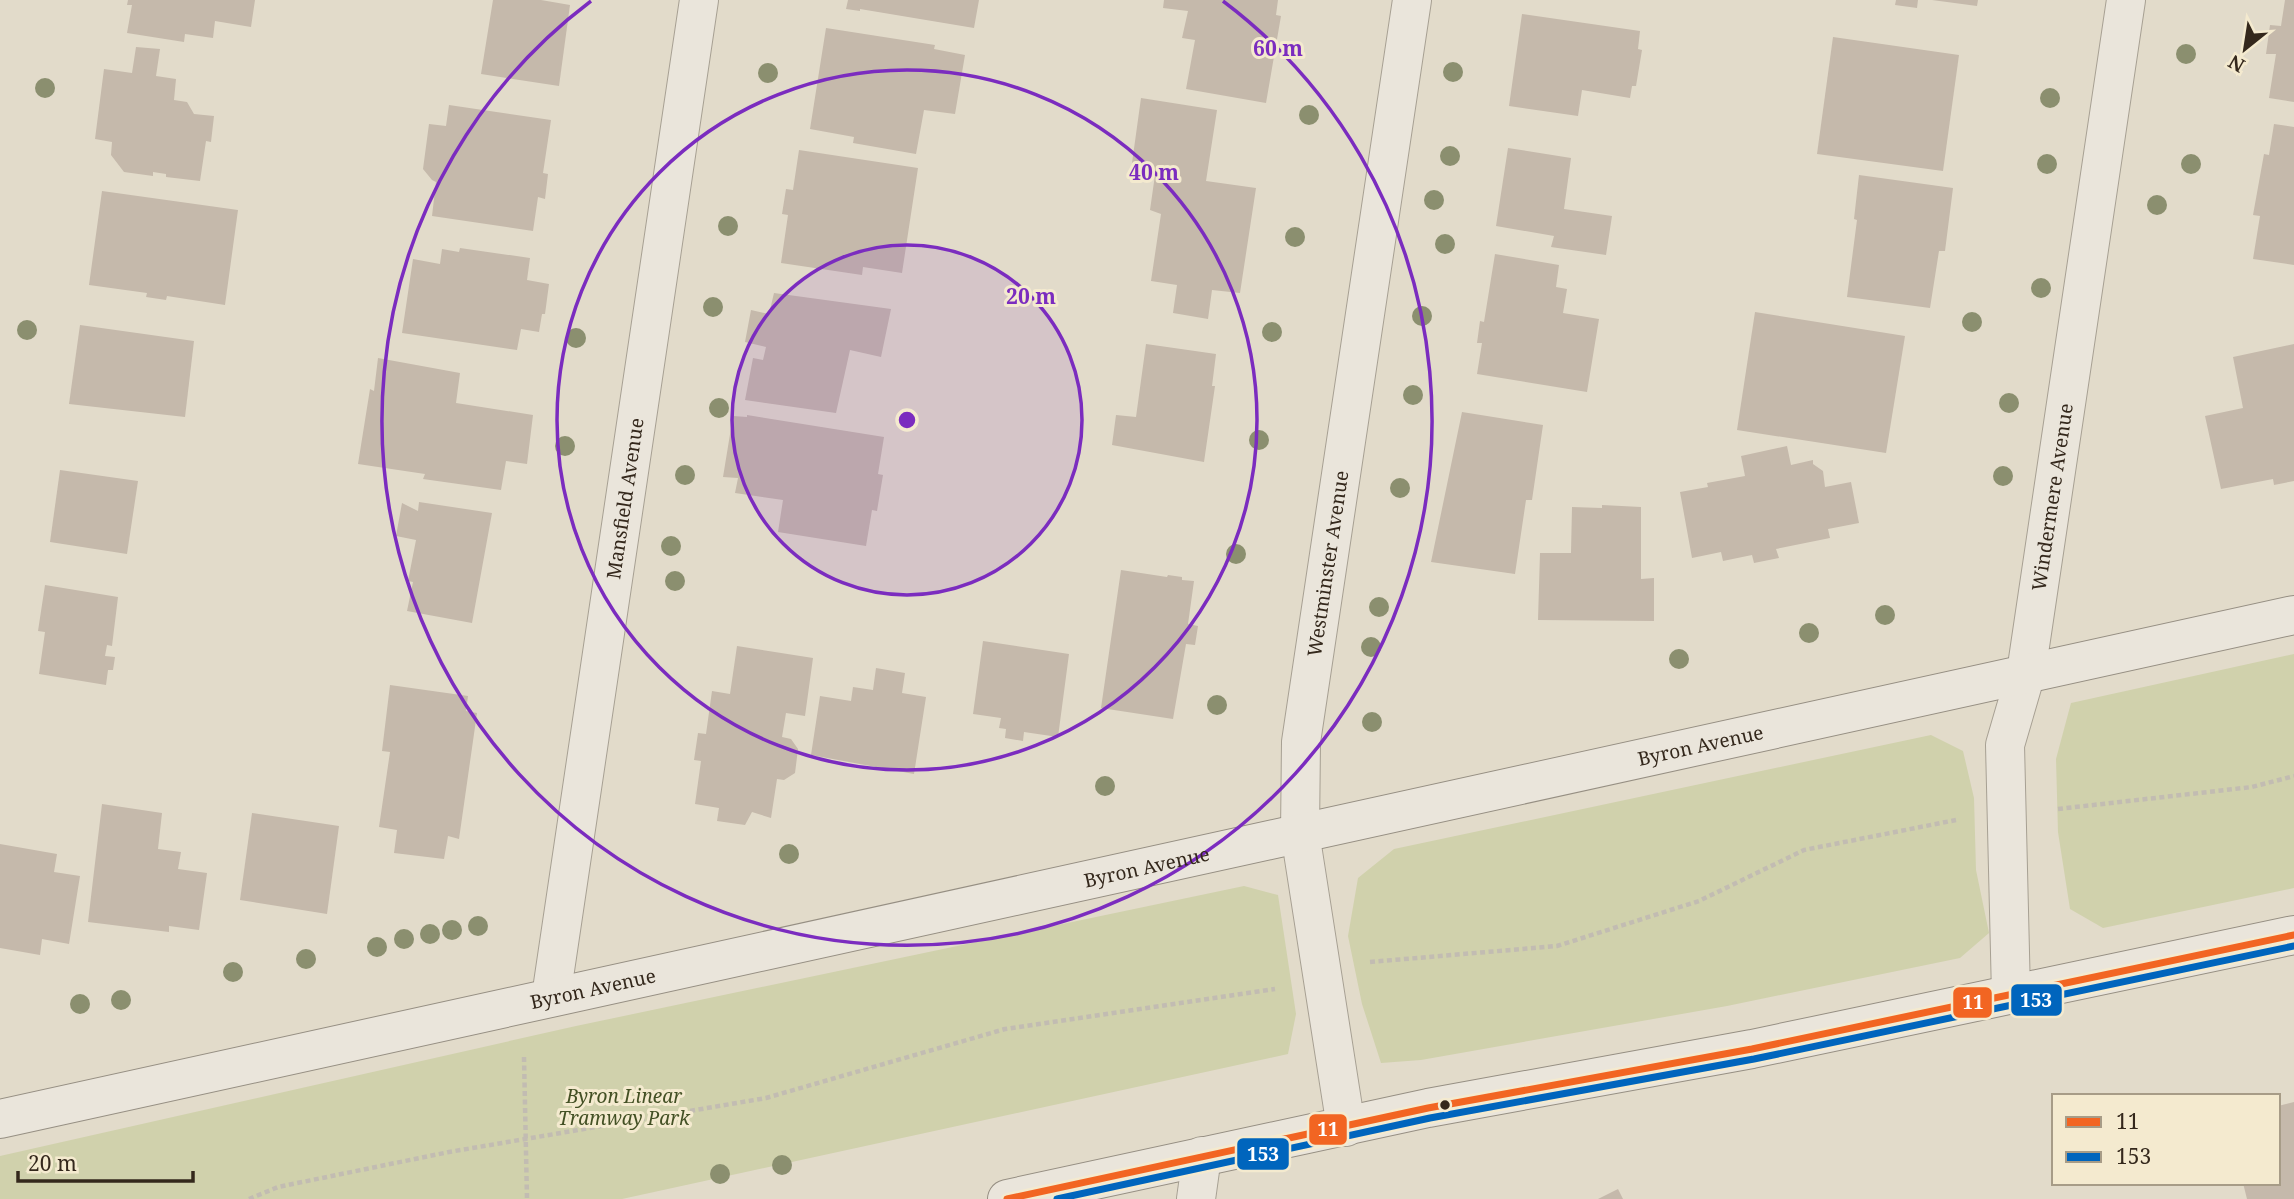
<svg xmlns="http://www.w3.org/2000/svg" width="2294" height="1199" viewBox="0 0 2294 1199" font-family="'Noto Serif',serif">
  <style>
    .green { fill: #d0d1ac }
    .building { fill: #c5b9ab }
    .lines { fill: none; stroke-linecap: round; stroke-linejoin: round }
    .street-casing { stroke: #a7a093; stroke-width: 40 }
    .secondary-casing { stroke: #968f83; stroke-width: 40 }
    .path { stroke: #c2bcb2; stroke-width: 4.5; stroke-dasharray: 5 3.5; stroke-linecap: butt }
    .street { stroke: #eae5db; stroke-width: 38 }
    .secondary { stroke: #eae5db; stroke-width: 38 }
    .bus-1-casing { stroke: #f4eacf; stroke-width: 12 }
    .bus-2-casing { stroke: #f4eacf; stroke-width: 12 }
    .bus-1 { stroke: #f26522; stroke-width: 7 }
    .bus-2 { stroke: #0065bd; stroke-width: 7 }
    .tree { fill: #8b8f6f }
    .ring { fill: none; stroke: #7b2cbf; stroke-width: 3.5 }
    .bus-dot { fill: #34281c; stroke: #f4eacf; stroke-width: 2.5 }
    .labels { text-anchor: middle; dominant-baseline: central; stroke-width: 6; stroke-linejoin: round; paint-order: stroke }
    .street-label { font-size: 19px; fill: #34281c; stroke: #f4eacf }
    .park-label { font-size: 19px; font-style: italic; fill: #435024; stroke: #f4eacf }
    .centre { fill: #7b2cbf; stroke: #f4eacf; stroke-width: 3.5 }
    .ring-label { font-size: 21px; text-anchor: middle; font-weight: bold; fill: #7b2cbf; stroke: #f4eacf; stroke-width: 6; stroke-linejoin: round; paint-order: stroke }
    .line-badge { stroke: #f4eacf; stroke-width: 2.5 }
    .badge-label { font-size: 19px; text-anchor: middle; font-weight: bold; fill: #fff }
  </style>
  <rect width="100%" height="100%" fill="#e2dbca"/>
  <g class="green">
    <path d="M2294,654V888L2103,928L2070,909L2058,832L2056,759L2071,703Z"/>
    <path d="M1931,735L1963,751L1974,798L1976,870L1989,933L1960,958L1727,1006L1421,1060L1381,1063L1362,1004L1348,936L1358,878L1394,849Z"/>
    <path d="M1244,886L1278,895L1296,1014L1288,1054L622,1199H0V1156L576,1026Z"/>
  </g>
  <g class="building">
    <path d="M128,0H255L251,27L215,21L213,38L185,34L184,42L127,33L132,5H127Z"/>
    <path d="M493,0H541L570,5L559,86L481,74Z"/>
    <path d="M848,0H979L974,28L860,9V11L846,9Z"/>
    <path d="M1164,0H1278L1276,15L1281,16L1266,103L1186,89L1195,40L1182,38L1188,11L1163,8Z"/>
    <path d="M1896,0H1918L1917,8L1895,5Z"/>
    <path d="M1932,0H1978L1977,6Z"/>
    <path d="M2285,0H2294V102L2269,98L2276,54H2266L2270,25L2281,26Z"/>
    <path d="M1522,14L1640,31L1638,49L1642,50L1636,86H1632L1630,98L1582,90L1578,116L1509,106Z"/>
    <path d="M826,28L935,45L934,49L965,55L955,114L924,110L916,154L853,143L854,137L810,129Z"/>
    <path d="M1833,37L1959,55L1943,171L1817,154Z"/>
    <path d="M136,47L160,49L156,76L176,79L174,100L187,102L194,114L214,116L211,142L206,141L200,181L166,177V174L153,172V176L124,172L111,155L112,142L95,139L104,69L132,73Z"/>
    <path d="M1141,98L1217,110L1206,181L1256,188L1240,293L1212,290L1208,319L1173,313L1177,285L1151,281L1161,214L1150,210L1155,175L1151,174L1152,167L1132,163Z"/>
    <path d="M449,105L551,120L543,173L548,174L545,199L538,197L533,231L432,216L436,182L432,180L423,169L429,124L446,126Z"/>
    <path d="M2274,124L2294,127V265L2253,259L2260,216L2253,215L2264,154L2269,155Z"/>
    <path d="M1508,148L1571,158L1564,209L1612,216L1606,255L1551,247L1554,236L1496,226Z"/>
    <path d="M799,150L918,168L902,273L863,267L862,275L781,263L788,215L782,214L786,189L793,190Z"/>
    <path d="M1859,175L1953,188L1945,251H1939L1930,308L1847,297L1857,220L1854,219Z"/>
    <path d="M102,191L238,210L225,305L167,296L166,300L146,297L147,293L89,285Z"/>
    <path d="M460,248L530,258L527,280L549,284L545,314H542L539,332L521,329L517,350L402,333L413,259L440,264L442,249L459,252Z"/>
    <path d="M1495,254L1559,265L1556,287L1567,289L1563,313L1599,319L1587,392L1477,374L1482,343H1477L1480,321L1484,322Z"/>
    <path d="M774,293L891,309L881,357L850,350L836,413L745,400L753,358L763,360L766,347L745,342L751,310L769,314Z"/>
    <path d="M1755,312L1905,336L1886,453L1737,430Z"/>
    <path d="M80,325L194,341L185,417L69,404Z"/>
    <path d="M1146,344L1216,354L1212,386H1215L1204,462L1112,445L1116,415L1136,417Z"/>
    <path d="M2294,344V481L2274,485L2273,479L2221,489L2205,416L2243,408L2233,357Z"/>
    <path d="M378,358L460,373L456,403L533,415L527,464L506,461L501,490L423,479L425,474L358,464L370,389L374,391Z"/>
    <path d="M1462,412L1543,425L1532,500H1526L1515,574L1431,562Z"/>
    <path d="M747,415L884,437L878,474L883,475L877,511L872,510L866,546L778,532L783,500L735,493L738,478L723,477L733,416L747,417Z"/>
    <path d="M1787,446L1791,465L1813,460V464L1823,471L1825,487L1851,482L1859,523L1828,529L1830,538L1776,549L1779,558L1754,563L1752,555L1723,561L1721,552L1692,558L1680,492L1708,487L1707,483L1745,476L1741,456Z"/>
    <path d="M60,470L138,481L127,554L50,542Z"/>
    <path d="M419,502L492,513L472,623L407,611L413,582L408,581L416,540L396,536L402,503L418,511Z"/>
    <path d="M1602,505L1641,507V579L1654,578V621L1538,620L1540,553H1571L1572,507L1602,508Z"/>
    <path d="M1121,570L1167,577L1168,575L1182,577V580L1194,581L1188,624L1198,626L1195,645L1186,644L1173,719L1101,708Z"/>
    <path d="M45,585L118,597L112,646L107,645L105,656L115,657L113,670H108L106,685L39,674L45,632L38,631Z"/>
    <path d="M983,641L1069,654L1058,737L1024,732L1023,741L1005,738L1006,729L999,728L1001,718L973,714Z"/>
    <path d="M737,646L813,658L805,716L786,713L782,737L791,739L798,749L795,773L784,780L777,779L771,818L752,812L745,825L717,821L719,808L695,804L701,761L694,760L698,733L706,734L712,691L730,694Z"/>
    <path d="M876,668L905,673L902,693L926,697L914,774L811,755L820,696L851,701L853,687L873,690Z"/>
    <path d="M390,685L468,696L466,711L477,713L459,839L448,836L444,859L394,853L397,830L379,827L390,752L382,751Z"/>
    <path d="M102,804L162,813L158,849L181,852L178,869L207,873L199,930L169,926V932L88,922Z"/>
    <path d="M252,813L339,826L327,914L240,900Z"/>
    <path d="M0,844L57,854L54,872L80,876L69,944L42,939L40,955L0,948Z"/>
    <path d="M2294,1102V1199H2247L2243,1183H2278V1106Z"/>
    <path d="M1618,1189L1623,1199H1598Z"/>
  </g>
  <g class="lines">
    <defs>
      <g id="street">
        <path id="s1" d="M2011,994L2005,745L2026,673L2126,0"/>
        <path id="s2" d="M551,997L699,0"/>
        <path id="s3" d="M1346,1127L1300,833L1301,742L1412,0"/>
        <path d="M1196,1199L1202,1156"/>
      </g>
      <g id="secondary">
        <path id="s4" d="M0,1119L2294,615"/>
        <path d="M1007,1199L1428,1108L1752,1049L2294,935"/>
      </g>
    </defs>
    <use href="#street" class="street-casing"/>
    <use href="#secondary" class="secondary-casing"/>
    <g class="path">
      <path d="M2058,809L2252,787L2294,776"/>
      <path d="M1370,962L1557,946L1699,901L1804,850L1956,820"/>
      <path d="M524,1057L527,1199"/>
      <path d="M249,1199L278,1187L449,1152L766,1098L1005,1029L1275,989"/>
    </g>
    <use href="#street" class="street"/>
    <use href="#secondary" class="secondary"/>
    <defs>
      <path id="bus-1" d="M1007,1199L1428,1108L1752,1049L2294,935"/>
      <path id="bus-2" d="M1057,1199L1430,1118L1754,1059L2294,946"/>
    </defs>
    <use href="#bus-1" class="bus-1-casing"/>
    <use href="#bus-2" class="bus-2-casing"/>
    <use href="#bus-1" class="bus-1"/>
    <use href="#bus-2" class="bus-2"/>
  </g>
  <g class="tree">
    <circle cx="2186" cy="54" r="10"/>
    <circle cx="1453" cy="72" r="10"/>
    <circle cx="768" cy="73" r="10"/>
    <circle cx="45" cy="88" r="10"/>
    <circle cx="2050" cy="98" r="10"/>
    <circle cx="1309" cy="115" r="10"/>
    <circle cx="1450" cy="156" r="10"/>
    <circle cx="2047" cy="164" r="10"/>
    <circle cx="2191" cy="164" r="10"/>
    <circle cx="1434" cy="200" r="10"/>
    <circle cx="2157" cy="205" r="10"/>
    <circle cx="728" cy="226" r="10"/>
    <circle cx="1295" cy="237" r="10"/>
    <circle cx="1445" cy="244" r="10"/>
    <circle cx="2041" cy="288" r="10"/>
    <circle cx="713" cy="307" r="10"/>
    <circle cx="1422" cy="316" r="10"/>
    <circle cx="1972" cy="322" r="10"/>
    <circle cx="27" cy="330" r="10"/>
    <circle cx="1272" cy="332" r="10"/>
    <circle cx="576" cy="338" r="10"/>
    <circle cx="1413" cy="395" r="10"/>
    <circle cx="2009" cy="403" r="10"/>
    <circle cx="719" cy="408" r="10"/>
    <circle cx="1259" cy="440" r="10"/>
    <circle cx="565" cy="446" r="10"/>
    <circle cx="685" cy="475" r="10"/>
    <circle cx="2003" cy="476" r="10"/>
    <circle cx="1400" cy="488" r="10"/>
    <circle cx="671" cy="546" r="10"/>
    <circle cx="1236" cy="554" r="10"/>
    <circle cx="675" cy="581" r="10"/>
    <circle cx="1379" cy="607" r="10"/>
    <circle cx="1885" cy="615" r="10"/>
    <circle cx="1809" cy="633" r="10"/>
    <circle cx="1371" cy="647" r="10"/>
    <circle cx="1679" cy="659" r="10"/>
    <circle cx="1217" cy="705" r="10"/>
    <circle cx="1372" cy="722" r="10"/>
    <circle cx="1105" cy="786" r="10"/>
    <circle cx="789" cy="854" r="10"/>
    <circle cx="478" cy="926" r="10"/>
    <circle cx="452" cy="930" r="10"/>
    <circle cx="430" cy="934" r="10"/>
    <circle cx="404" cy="939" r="10"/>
    <circle cx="377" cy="947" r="10"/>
    <circle cx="306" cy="959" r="10"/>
    <circle cx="233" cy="972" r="10"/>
    <circle cx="121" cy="1000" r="10"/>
    <circle cx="80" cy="1004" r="10"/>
    <circle cx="782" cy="1165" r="10"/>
    <circle cx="720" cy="1174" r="10"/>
  </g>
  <circle cx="907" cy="420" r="175" fill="#7b2cbf" fill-opacity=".12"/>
  <g class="ring">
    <circle cx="907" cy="420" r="175"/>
    <circle cx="907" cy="420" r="350"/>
    <path d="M1223 1A525 525 0 1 1 591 1"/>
  </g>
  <circle class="bus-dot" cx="1445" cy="1105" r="6"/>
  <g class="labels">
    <g class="street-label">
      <text stroke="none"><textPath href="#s1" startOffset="502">Windermere Avenue</textPath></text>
      <text stroke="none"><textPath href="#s2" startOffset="504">Mansfield Avenue</textPath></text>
      <text stroke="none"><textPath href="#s3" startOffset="569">Westminster Avenue</textPath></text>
      <text stroke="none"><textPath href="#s4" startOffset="1741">Byron Avenue</textPath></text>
      <text stroke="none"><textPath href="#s4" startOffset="1174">Byron Avenue</textPath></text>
      <text stroke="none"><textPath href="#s4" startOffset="607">Byron Avenue</textPath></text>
    </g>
    <g class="park-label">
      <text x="624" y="1096">Byron Linear<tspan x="624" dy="22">Tramway Park</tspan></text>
    </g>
  </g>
  <circle cx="907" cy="420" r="10" class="centre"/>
  <g class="ring-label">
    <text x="1278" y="56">60 m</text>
    <text x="1154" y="180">40 m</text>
    <text x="1031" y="304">20 m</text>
  </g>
  <g class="line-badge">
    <rect x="2010" y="983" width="53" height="34" rx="7" fill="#0065bd"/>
    <rect x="1952" y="986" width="41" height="33" rx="7" fill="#f26522"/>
    <rect x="1308" y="1113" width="40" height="33" rx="7" fill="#f26522"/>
    <rect x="1236" y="1137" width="54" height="34" rx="7" fill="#0065bd"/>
  </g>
  <g class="badge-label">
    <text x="2036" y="1007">153</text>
    <text x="1973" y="1009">11</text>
    <text x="1328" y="1136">11</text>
    <text x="1263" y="1161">153</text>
  </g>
  <rect x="2052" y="1094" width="228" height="91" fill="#f4eacf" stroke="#a79c87" stroke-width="2"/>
  <rect x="2066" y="1117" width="35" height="10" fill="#f26522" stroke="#a79c87" stroke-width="2"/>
  <text x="2116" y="1129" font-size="21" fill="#34281c">11</text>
  <rect x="2066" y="1152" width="35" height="10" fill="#0065bd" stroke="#a79c87" stroke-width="2"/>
  <text x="2116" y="1164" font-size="21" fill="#34281c">153</text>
  <g transform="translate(2245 49) rotate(210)" stroke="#f4eacf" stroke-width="5" paint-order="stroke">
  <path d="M0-5L12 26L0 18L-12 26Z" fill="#34281c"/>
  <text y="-10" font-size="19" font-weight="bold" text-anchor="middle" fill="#34281c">N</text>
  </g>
  <path d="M18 1171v10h175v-10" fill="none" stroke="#34281c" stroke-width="3.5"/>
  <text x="28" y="1171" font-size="21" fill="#34281c" stroke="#f4eacf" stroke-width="5" paint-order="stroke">20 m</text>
</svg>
